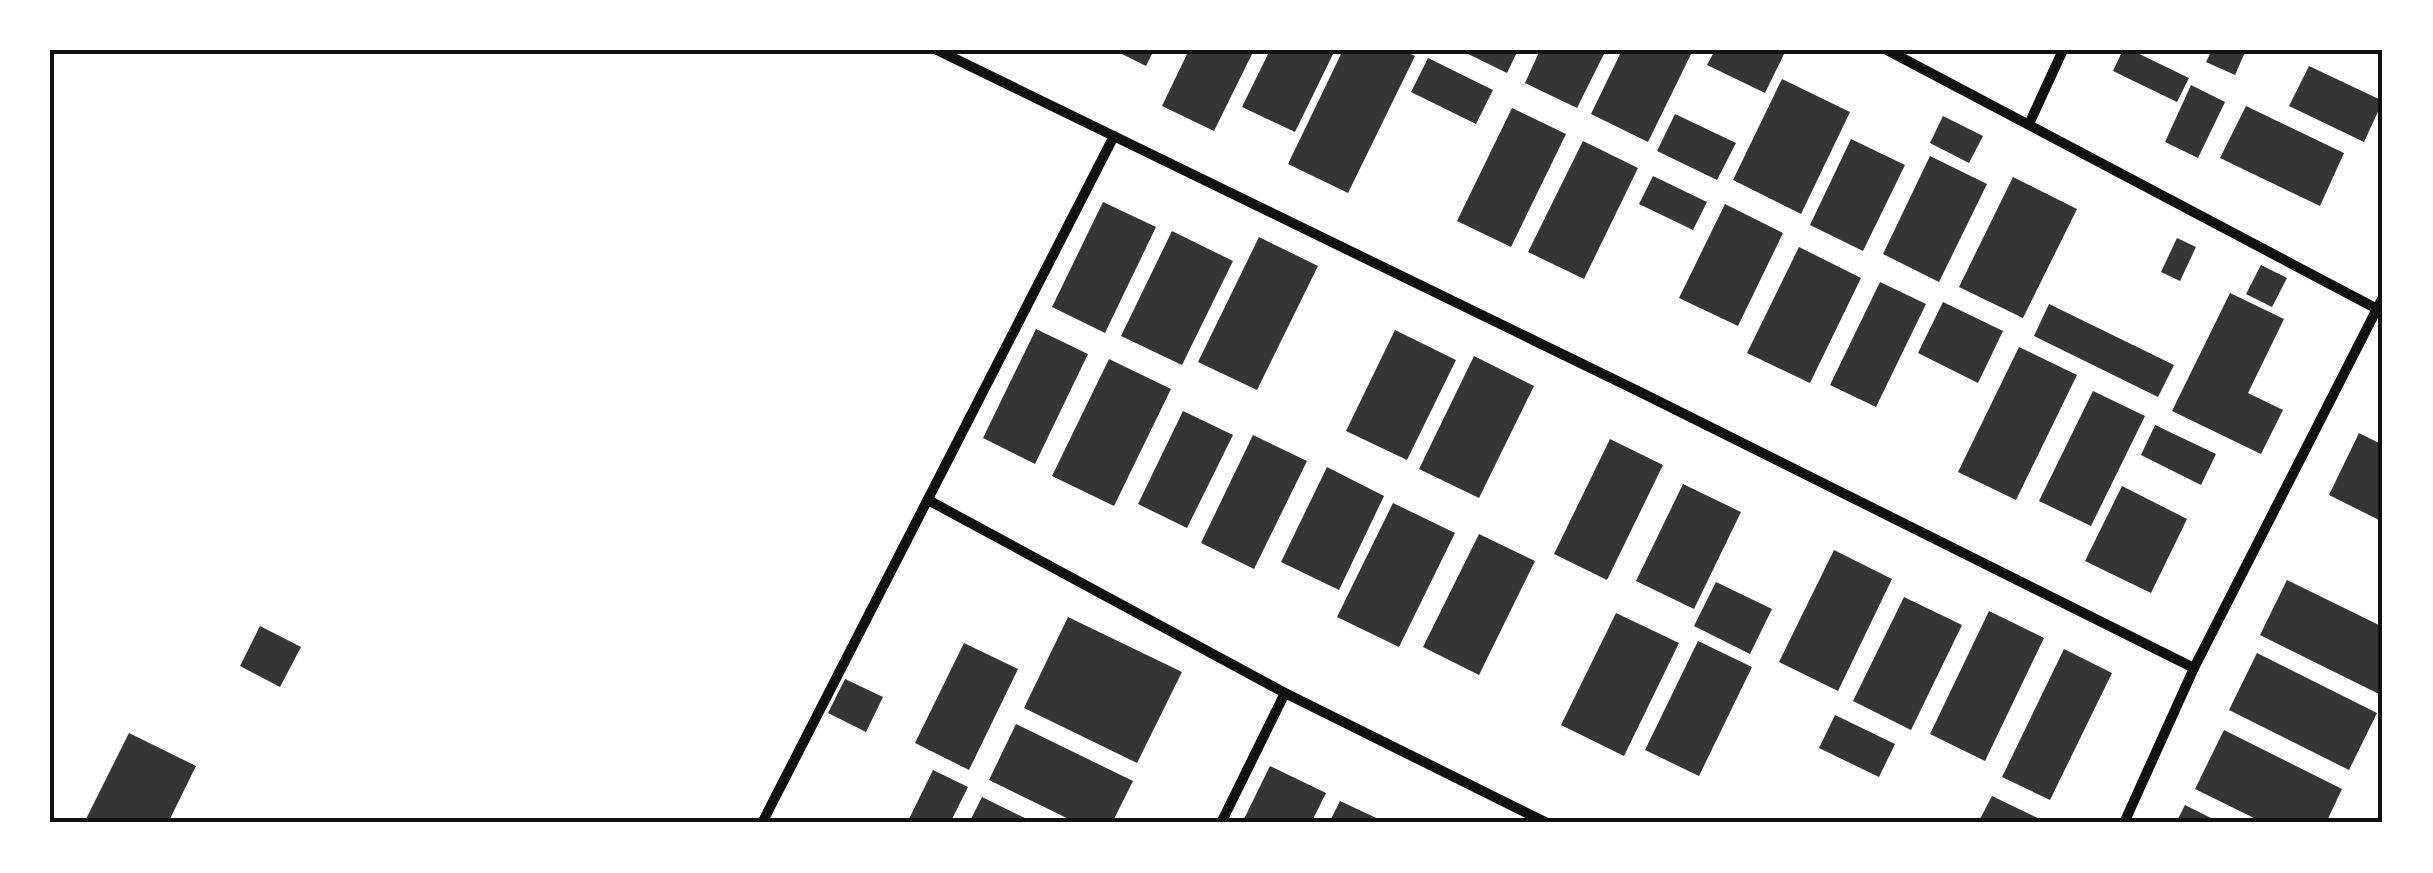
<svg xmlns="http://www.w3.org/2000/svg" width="2433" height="873" viewBox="0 0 2433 873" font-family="'Varela Round',sans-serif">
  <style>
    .building { fill: #353535 }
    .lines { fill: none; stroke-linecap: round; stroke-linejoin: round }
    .minor { stroke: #111; stroke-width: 10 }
    .neatline { fill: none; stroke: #111; stroke-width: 4 }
  </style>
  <rect width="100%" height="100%" fill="#fff"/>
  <g class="building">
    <path d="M1114,50H1154L1146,66Z"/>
    <path d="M1189,50H1254L1214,131L1162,106Z"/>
    <path d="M1270,50H1335L1295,132L1242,107Z"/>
    <path d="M1343,50H1402L1415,56L1348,193L1288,164Z"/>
    <path d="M1460,50H1518L1507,73Z"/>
    <path d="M1540,50H1606L1577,108L1525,83Z"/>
    <path d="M1622,50H1693L1648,142L1591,114Z"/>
    <path d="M1715,50H1786L1765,93L1707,65Z"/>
    <path d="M2123,50H2131L2189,78L2177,102L2113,71Z"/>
    <path d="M2212,50H2246L2235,75L2206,62Z"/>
    <path d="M1428,58L1493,90L1476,124L1411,92Z"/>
    <path d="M2309,66L2383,101L2364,142L2289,106Z"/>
    <path d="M1782,79L1850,112L1801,214L1733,180Z"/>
    <path d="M2191,85L2225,102L2198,158L2165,142Z"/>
    <path d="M2246,106L2344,153L2320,206L2220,158Z"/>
    <path d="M1512,108L1566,134L1511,247L1457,221Z"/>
    <path d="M1675,114L1736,143L1717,180L1657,151Z"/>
    <path d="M1943,116L1983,136L1969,163L1930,143Z"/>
    <path d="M1851,139L1905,165L1863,251L1810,225Z"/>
    <path d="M1583,141L1638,168L1584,279L1528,252Z"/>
    <path d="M1930,156L1987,184L1939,282L1883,254Z"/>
    <path d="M1653,176L1707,202L1693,230L1639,204Z"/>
    <path d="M2013,177L2077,209L2023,318L1959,287Z"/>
    <path d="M1103,202L1156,227L1105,333L1052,307Z"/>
    <path d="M1725,204L1783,233L1738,326L1679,298Z"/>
    <path d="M1172,231L1233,261L1182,365L1121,336Z"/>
    <path d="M1259,237L1318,266L1257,390L1198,362Z"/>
    <path d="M2177,238L2196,247L2180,281L2161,272Z"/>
    <path d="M1799,247L1861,278L1810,383L1747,353Z"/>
    <path d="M2261,265L2287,278L2272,307L2246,294Z"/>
    <path d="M1880,282L1926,304L1876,407L1830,385Z"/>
    <path d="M2230,293L2284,319L2248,393L2283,410L2261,454L2172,411Z"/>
    <path d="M1943,302L2003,331L1978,383L1918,353Z"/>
    <path d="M2049,304L2174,365L2158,397L2034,336Z"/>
    <path d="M1036,329L1088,354L1035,464L983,438Z"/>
    <path d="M1395,330L1456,360L1407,460L1346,431Z"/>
    <path d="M2019,347L2077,375L2016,500L1958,472Z"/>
    <path d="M1474,356L1534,386L1479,498L1419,469Z"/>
    <path d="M1109,359L1171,389L1114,506L1052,476Z"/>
    <path d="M2093,391L2145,416L2091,526L2039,501Z"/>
    <path d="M1183,411L1233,435L1187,528L1138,504Z"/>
    <path d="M2155,425L2216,454L2201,485L2141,455Z"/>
    <path d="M2359,433L2383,445V522L2329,495Z"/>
    <path d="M1253,435L1307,461L1254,569L1201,543Z"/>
    <path d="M1610,439L1663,465L1607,580L1554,554Z"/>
    <path d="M1327,467L1384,496L1339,590L1281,562Z"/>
    <path d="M1683,484L1741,512L1694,609L1636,581Z"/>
    <path d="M2122,486L2187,519L2151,593L2085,561Z"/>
    <path d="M1393,503L1455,533L1399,647L1337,617Z"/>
    <path d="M1479,534L1535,561L1479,675L1423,647Z"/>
    <path d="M1834,550L1892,579L1838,691L1779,662Z"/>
    <path d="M2287,580L2383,627V685L2379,694L2260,635Z"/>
    <path d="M1716,582L1772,609L1750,654L1694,626Z"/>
    <path d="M1904,597L1962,625L1911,730L1853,701Z"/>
    <path d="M1989,611L2044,638L1985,761L1930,734Z"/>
    <path d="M1616,613L1679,643L1624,756L1561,725Z"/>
    <path d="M1068,617L1182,672L1137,763L1024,708Z"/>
    <path d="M260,626L301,647L280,687L240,666Z"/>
    <path d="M1698,641L1752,667L1699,776L1645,750Z"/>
    <path d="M964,643L1018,669L969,770L915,743Z"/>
    <path d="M2064,649L2112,673L2050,800L2002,777Z"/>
    <path d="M2257,653L2377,713L2349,770L2229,710Z"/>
    <path d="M845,679L883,697L866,732L828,713Z"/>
    <path d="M1835,715L1895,744L1879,777L1819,748Z"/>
    <path d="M1016,724L1133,781L1112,823H1077L989,780Z"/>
    <path d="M2224,730L2342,789L2326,823H2264L2195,789Z"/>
    <path d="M129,733L196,766L168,823H84Z"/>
    <path d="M1270,766L1326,793L1311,823H1242Z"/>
    <path d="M933,770L968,787L950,823H907Z"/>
    <path d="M1992,796L2048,823H1978Z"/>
    <path d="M982,797L1035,823H969Z"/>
    <path d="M1340,801L1387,823H1329Z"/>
    <path d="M2185,805L2221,823H2176Z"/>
  </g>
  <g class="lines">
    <g class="minor">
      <path d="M937,50L1642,393L2194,668"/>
      <path d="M1887,50L2381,311"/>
      <path d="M2029,124L2063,50"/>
      <path d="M928,500L1285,693L1547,823"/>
      <path d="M762,823L1114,136"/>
      <path d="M1221,823L1285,693"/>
      <path d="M2124,823L2194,668L2383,297"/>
    </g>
  </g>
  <rect width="2433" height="873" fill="none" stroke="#ffffff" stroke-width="105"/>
  <rect x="52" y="52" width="2328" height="768" class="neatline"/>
</svg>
